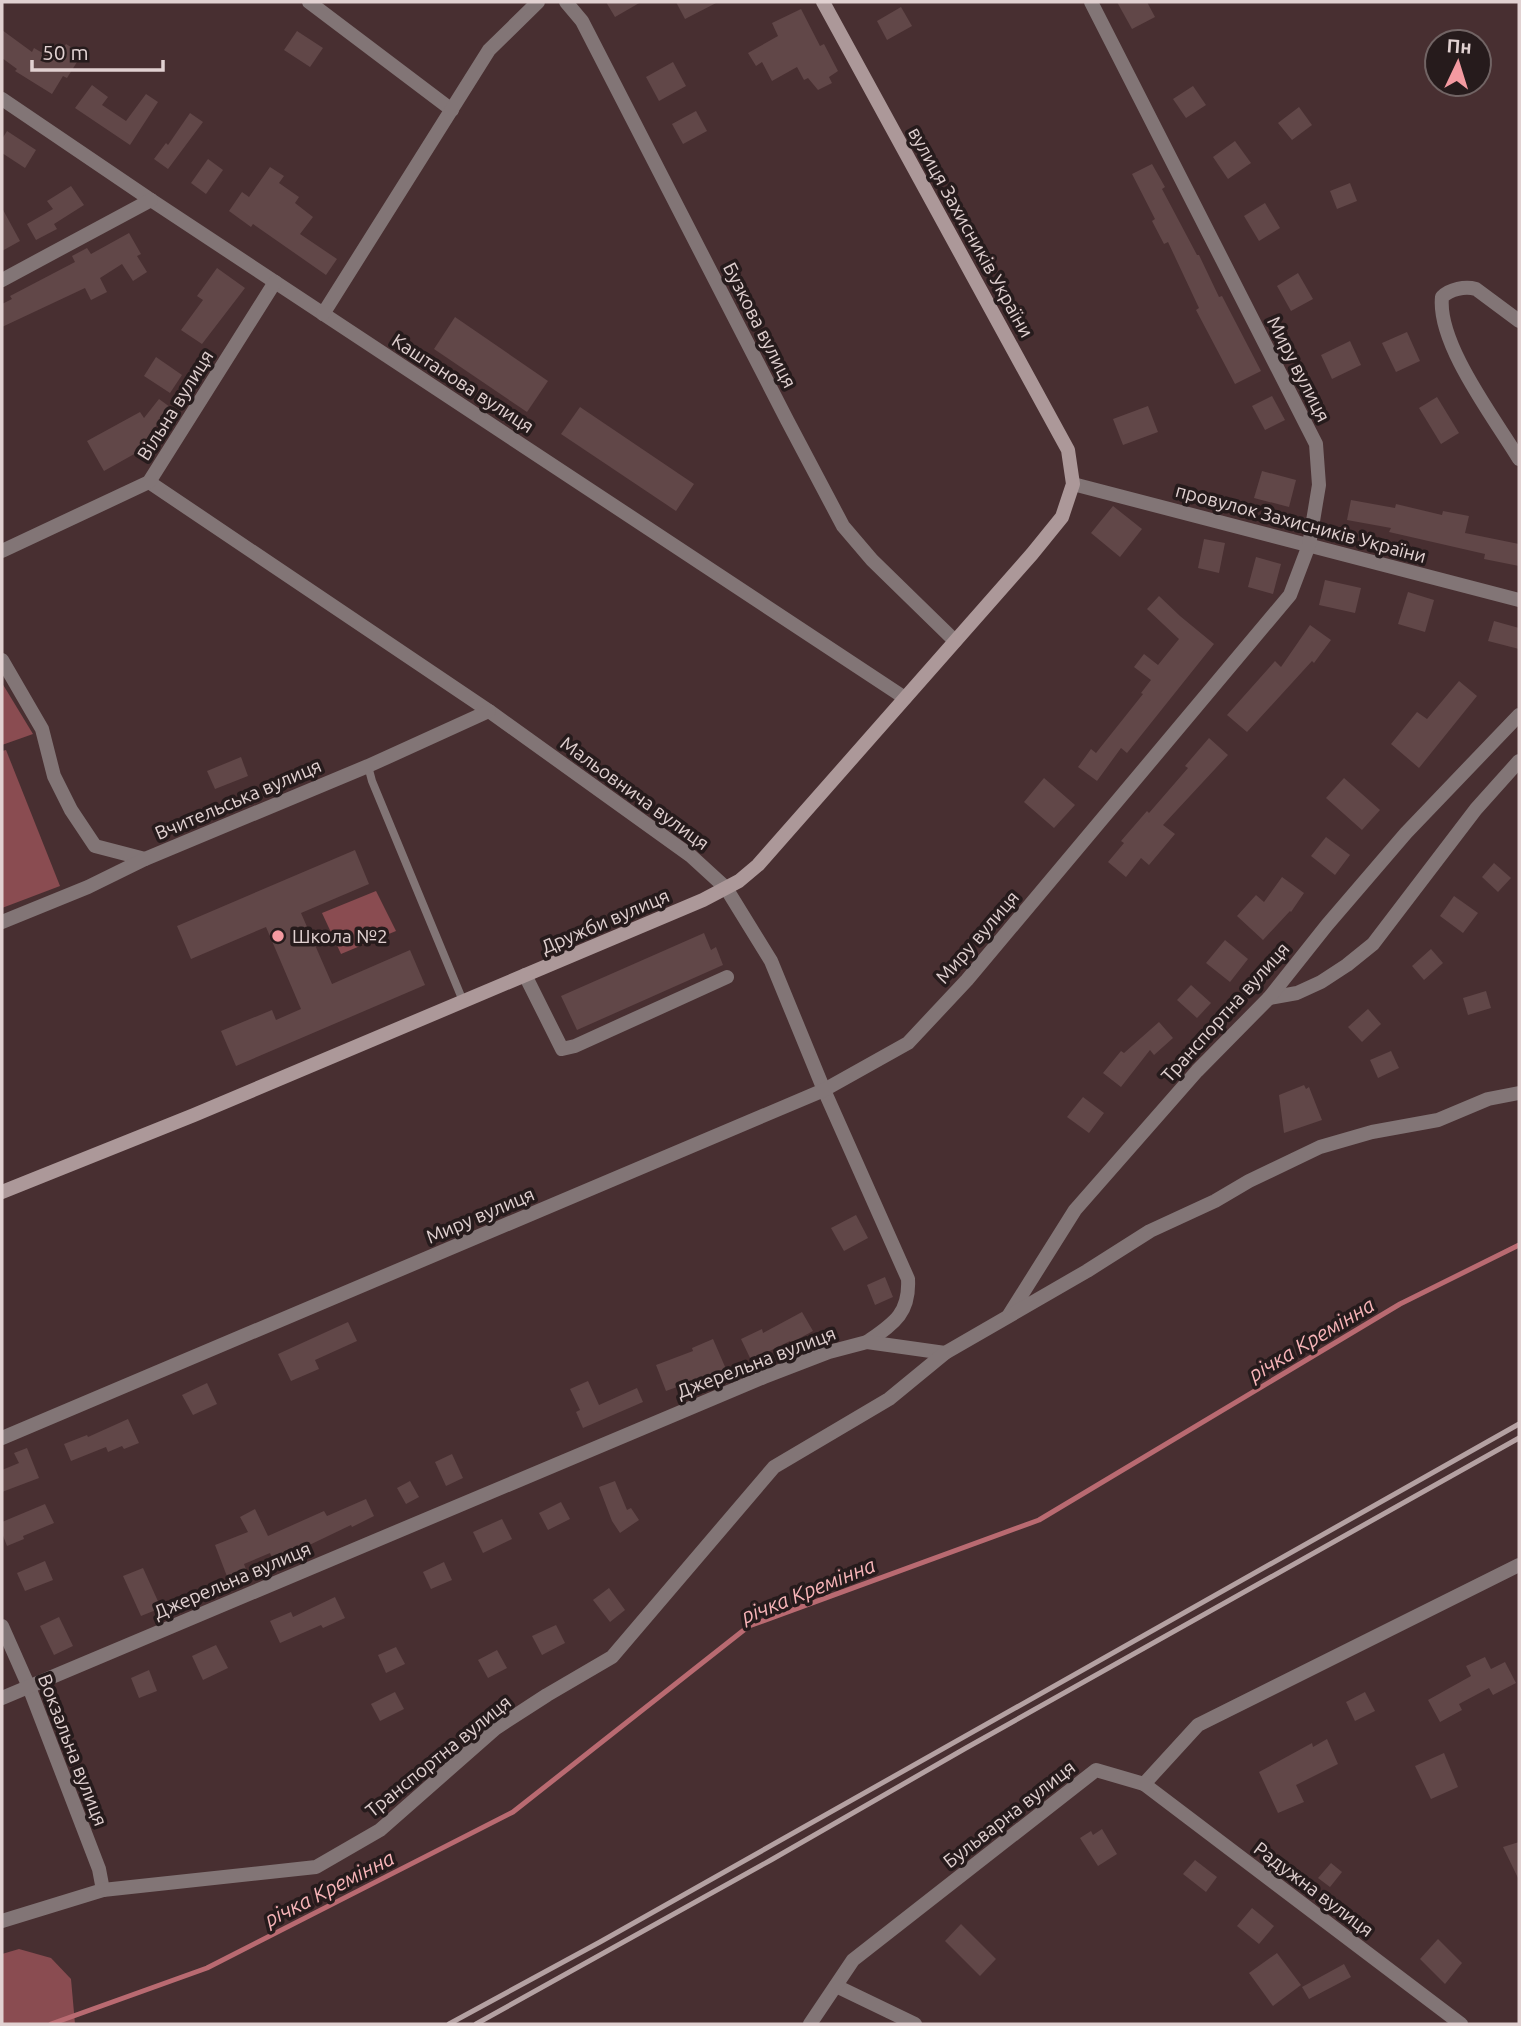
<svg xmlns="http://www.w3.org/2000/svg" width="1521" height="2026" viewBox="0 0 1521 2026" font-family="Ubuntu,sans-serif">
  <style>
    .green { fill: #8a4c51 }
    .lines { fill: none; stroke-linecap: round; stroke-linejoin: round }
    .stream { stroke: #b96a71; stroke-width: 5 }
    .building { fill: #614748 }
    .lane { stroke: #827576; stroke-width: 8 }
    .street { stroke: #827576; stroke-width: 14 }
    .secondary { stroke: #ac9899; stroke-width: 14 }
    .rail { stroke: #b4a1a2; stroke-width: 5 }
    .poi-dot { fill: #f49aa1; stroke: #261b1c; stroke-width: 2.5 }
    .labels { text-anchor: middle; dominant-baseline: central; stroke-width: 7; stroke-linejoin: round; paint-order: stroke }
    .street-label { font-size: 19px; fill: #e1d1d1; stroke: #261b1c }
    .poi-label { font-size: 19px; fill: #e1d1d1; stroke: #261b1c; text-anchor: start }
    .water-label { font-size: 21px; font-style: italic; fill: #f7b4b8; stroke: #261b1c }
  </style>
  <rect width="100%" height="100%" fill="#482f31"/>
  <g class="green">
    <path d="M2,683L33,734L2,745Z"/>
    <path d="M6,750L60,886L2,908V751Z"/>
    <path d="M376,891L396,931L341,954L322,913Z"/>
    <path d="M19,1949L51,1958L71,1979L75,2024H2V1954Z"/>
  </g>
  <g class="lines">
    <path class="stream" d="M51,2024L207,1968L513,1812L749,1626L1039,1520L1400,1304L1519,1245"/>
  </g>
  <g class="building">
    <path d="M606,2H641L615,17Z"/>
    <path d="M676,2H718L685,19Z"/>
    <path d="M1117,2H1147L1155,17L1132,29Z"/>
    <path d="M901,7L912,26L887,40L877,21Z"/>
    <path d="M801,9L820,46L824,44L838,71L829,77L832,83L818,90L808,78L804,80L797,67L772,81L762,62L756,66L748,53L778,36L772,23Z"/>
    <path d="M2,30L32,52L34,48L51,58L56,50L60,53L66,44L82,54L67,78L63,76L52,94L15,71L17,69L2,58Z"/>
    <path d="M297,31L323,48L310,67L284,50Z"/>
    <path d="M673,62L686,86L659,101L646,77Z"/>
    <path d="M92,85L108,97L102,105L126,121L146,94L158,102L130,145L75,108Z"/>
    <path d="M1193,86L1206,105L1186,118L1173,99Z"/>
    <path d="M1299,107L1312,125L1292,140L1278,123Z"/>
    <path d="M696,111L707,131L683,144L672,124Z"/>
    <path d="M190,113L203,122L168,169L154,159L166,143L168,145Z"/>
    <path d="M7,131L36,150L25,168L2,153V139Z"/>
    <path d="M1235,141L1251,163L1228,179L1213,157Z"/>
    <path d="M208,159L223,170L206,194L191,183Z"/>
    <path d="M1152,164L1165,187L1162,189L1197,255H1199L1219,297L1222,296L1261,371L1235,384L1196,310L1199,308L1168,242L1164,244L1152,221L1155,219L1132,174Z"/>
    <path d="M270,167L284,176L279,183L299,197L295,203L313,217L300,234L337,259L326,275L253,224L251,227L229,211L242,192L249,197Z"/>
    <path d="M1350,183L1357,201L1337,209L1330,191Z"/>
    <path d="M71,186L84,205L54,224L57,229L36,240L27,224L53,209L47,201Z"/>
    <path d="M1265,203L1280,228L1259,241L1244,216Z"/>
    <path d="M2,208L20,241L2,251Z"/>
    <path d="M129,233L141,254L137,256L147,272L133,281L122,264L100,278L107,292L91,300L85,288L2,327V304L12,299L10,296L75,262L72,256L87,248L91,254Z"/>
    <path d="M217,268L245,288L202,344L181,330L203,300L197,296Z"/>
    <path d="M1298,273L1313,299L1291,311L1277,286Z"/>
    <path d="M455,317L548,381L527,412L434,349Z"/>
    <path d="M1407,332L1420,361L1396,372L1382,343Z"/>
    <path d="M1350,341L1361,365L1332,379L1321,355Z"/>
    <path d="M156,357L182,375L170,393L144,376Z"/>
    <path d="M1272,396L1285,420L1265,430L1252,406Z"/>
    <path d="M1437,397L1459,433L1441,444L1419,408Z"/>
    <path d="M159,399L170,407L136,453L104,471L87,441L140,412L144,418Z"/>
    <path d="M1148,406L1158,432L1123,445L1113,419Z"/>
    <path d="M580,407L694,484L676,511L561,434Z"/>
    <path d="M1262,471L1296,480L1289,507L1254,498Z"/>
    <path d="M1351,500L1395,508L1396,504L1442,515L1443,511L1469,516L1465,533L1519,544V566L1484,559L1485,554L1389,532L1391,528L1347,520Z"/>
    <path d="M1113,506L1142,529L1120,557L1091,533Z"/>
    <path d="M1204,539L1225,543L1219,573L1198,568Z"/>
    <path d="M1256,557L1281,564L1273,594L1248,587Z"/>
    <path d="M1325,580L1361,588L1355,613L1319,605Z"/>
    <path d="M1408,592L1434,600L1425,632L1398,624Z"/>
    <path d="M1159,596L1180,616L1214,644L1127,753L1121,748L1097,781L1078,767L1091,749L1096,753L1143,694L1141,693L1151,680L1134,667L1144,654L1158,665L1179,639L1147,609Z"/>
    <path d="M1494,621L1519,628V649L1488,641Z"/>
    <path d="M1310,625L1331,640L1314,663L1312,661L1247,732L1227,715L1275,661L1281,667Z"/>
    <path d="M1459,681L1477,696L1419,768L1391,744L1417,712L1427,719Z"/>
    <path d="M1209,738L1228,755L1163,825L1175,834L1149,865L1141,858L1126,877L1108,862L1124,843L1121,841L1147,811L1149,813L1188,768L1185,766Z"/>
    <path d="M241,757L248,776L215,789L207,771Z"/>
    <path d="M1044,778L1075,805L1054,828L1024,802Z"/>
    <path d="M1344,778L1380,810L1362,830L1326,798Z"/>
    <path d="M1326,837L1350,855L1335,875L1311,856Z"/>
    <path d="M355,850L369,884L301,913L332,984L410,950L425,985L236,1066L221,1031L272,1010L276,1020L301,1009L266,927L191,959L177,926Z"/>
    <path d="M1494,863L1511,878L1498,892L1482,877Z"/>
    <path d="M1282,877L1304,893L1291,912L1290,911L1263,940L1237,916L1256,895L1264,902Z"/>
    <path d="M1454,896L1478,913L1463,933L1440,916Z"/>
    <path d="M704,933L711,950L716,947L723,965L577,1030L561,996Z"/>
    <path d="M1225,940L1248,959L1230,982L1206,963Z"/>
    <path d="M1431,949L1443,963L1424,980L1412,966Z"/>
    <path d="M1191,985L1211,1003L1197,1018L1177,1000Z"/>
    <path d="M1486,991L1491,1008L1468,1015L1463,998Z"/>
    <path d="M1368,1009L1381,1024L1362,1042L1348,1027Z"/>
    <path d="M1159,1022L1173,1038L1154,1055L1150,1050L1121,1087L1103,1073L1121,1051L1124,1053Z"/>
    <path d="M1391,1051L1399,1068L1378,1078L1370,1060Z"/>
    <path d="M1304,1085L1306,1089L1309,1087L1322,1120L1284,1133L1279,1095Z"/>
    <path d="M1083,1097L1104,1113L1089,1133L1067,1117Z"/>
    <path d="M856,1215L868,1238L844,1251L831,1228Z"/>
    <path d="M885,1277L893,1297L875,1305L867,1285Z"/>
    <path d="M802,1312L813,1331L791,1343L790,1341L751,1360L741,1339L762,1329L763,1333Z"/>
    <path d="M348,1322L357,1341L315,1360L319,1369L291,1381L278,1354Z"/>
    <path d="M713,1339L726,1369L666,1391L656,1365L693,1351L692,1348Z"/>
    <path d="M588,1381L599,1405L637,1388L643,1402L583,1428L576,1412L580,1410L570,1389Z"/>
    <path d="M207,1383L217,1404L193,1415L182,1395Z"/>
    <path d="M128,1419L139,1443L124,1449L122,1446L108,1452L106,1447L71,1461L64,1444L87,1435L88,1437Z"/>
    <path d="M27,1448L39,1478L2,1492V1470L19,1463L14,1453Z"/>
    <path d="M452,1454L463,1478L446,1486L435,1462Z"/>
    <path d="M410,1481L419,1497L406,1504L397,1488Z"/>
    <path d="M615,1481L627,1510L631,1508L639,1520L620,1533L612,1521L599,1487Z"/>
    <path d="M366,1499L374,1516L352,1527L351,1525L274,1562L270,1553L244,1564L247,1572L228,1579L215,1545L248,1532L240,1517L255,1509L268,1536L324,1511L327,1516Z"/>
    <path d="M561,1502L570,1519L548,1530L539,1513Z"/>
    <path d="M45,1504L54,1523L23,1536L24,1539L7,1546L2,1533V1522Z"/>
    <path d="M502,1519L512,1539L483,1553L473,1532Z"/>
    <path d="M45,1561L53,1580L25,1591L17,1573Z"/>
    <path d="M444,1562L452,1580L431,1589L423,1572Z"/>
    <path d="M143,1568L161,1608L141,1616L123,1576Z"/>
    <path d="M609,1588L625,1610L610,1622L593,1600Z"/>
    <path d="M335,1597L345,1618L323,1628L321,1625L280,1643L270,1621L291,1612L293,1617Z"/>
    <path d="M59,1617L73,1646L54,1655L40,1626Z"/>
    <path d="M556,1625L565,1643L542,1655L532,1636Z"/>
    <path d="M216,1645L228,1668L203,1680L192,1656Z"/>
    <path d="M396,1647L405,1664L386,1673L378,1655Z"/>
    <path d="M497,1650L507,1668L488,1678L478,1660Z"/>
    <path d="M1485,1657L1491,1669L1505,1662L1516,1683L1493,1695L1489,1688L1459,1704L1462,1710L1440,1722L1428,1700L1471,1676L1466,1666Z"/>
    <path d="M149,1670L157,1691L139,1698L131,1678Z"/>
    <path d="M395,1692L404,1709L380,1721L371,1704Z"/>
    <path d="M1365,1692L1375,1711L1355,1721L1346,1702Z"/>
    <path d="M1327,1739L1338,1764L1296,1785L1304,1802L1278,1813L1259,1772L1312,1743L1313,1747Z"/>
    <path d="M1444,1753L1458,1787L1431,1799L1415,1766Z"/>
    <path d="M1102,1829L1117,1854L1098,1866L1080,1838L1091,1831L1093,1835Z"/>
    <path d="M1519,1842V1880L1503,1847Z"/>
    <path d="M1195,1860L1217,1877L1206,1892L1183,1874Z"/>
    <path d="M1331,1863L1342,1872L1330,1887L1318,1878Z"/>
    <path d="M1252,1908L1274,1926L1259,1944L1237,1926Z"/>
    <path d="M961,1924L996,1959L980,1976L945,1941Z"/>
    <path d="M1438,1939L1462,1963L1445,1984L1420,1959Z"/>
    <path d="M1277,1953L1301,1985L1273,2006L1249,1973Z"/>
    <path d="M1344,1964L1351,1977L1309,1999L1302,1987Z"/>
  </g>
  <g class="lines">
    <path class="lane" d="M368,766L372,781L463,1001"/>
    <g class="street">
      <path d="M309,2L452,110"/>
      <path d="M566,2L582,21L787,420L843,526L872,560L955,641"/>
      <path d="M2,99L151,200L905,698"/>
      <path d="M2,280L151,200"/>
      <path d="M323,314L489,50L538,2"/>
      <path d="M1519,321L1476,289C1465,286 1450,289 1442,297C1437,344 1495,419 1519,459"/>
      <path d="M149,482L489,711L691,856L726,888L771,961L824,1090L908,1279C910,1314 893,1324 867,1342"/>
      <path d="M1073,484L1519,600"/>
      <path d="M2,551L149,482L275,282"/>
      <path d="M2,660L42,729L54,776L71,810L95,846L145,859"/>
      <path d="M2,922L88,887L145,859L368,766L489,711"/>
      <path d="M525,975L562,1049L575,1046L727,977"/>
      <path d="M1269,998L1297,993L1321,982L1347,965L1373,944L1476,809L1519,761"/>
      <path d="M1009,1315L1075,1210L1197,1071L1269,998L1327,925L1406,833L1519,715"/>
      <path d="M2,1438L824,1090L908,1043L967,980L1290,595L1309,545L1319,485L1316,444L1091,2"/>
      <path d="M2,1626L29,1687L99,1869L103,1890"/>
      <path d="M2,1698L764,1377L829,1352L867,1342L945,1353"/>
      <path d="M1144,1784L1198,1725L1519,1565"/>
      <path d="M2,1921L103,1890L316,1867L380,1830L496,1728L547,1695L612,1657L774,1467L889,1399L945,1353L1087,1271L1150,1231L1215,1201L1249,1181L1320,1147L1372,1132L1438,1120L1488,1099L1519,1093"/>
      <path d="M836,1986L915,2024"/>
      <path d="M810,2024L853,1960L1096,1770L1144,1784L1461,2024"/>
    </g>
    <path class="secondary" d="M2,1192L194,1115L703,900L739,881L758,865L1032,554L1062,517L1073,484L1068,450L823,2"/>
    <g class="rail">
      <path d="M449,2024L600,1942L1519,1424"/>
      <path d="M476,2024L771,1860L966,1748L1519,1438"/>
    </g>
  </g>
  <circle class="poi-dot" cx="278" cy="936" r="7"/>
  <g class="labels">
    <g class="street-label">
      <text transform="translate(971 232) rotate(61)">вулиця Захисників України</text>
      <text transform="translate(760 325) rotate(63)">Бузкова вулиця</text>
      <text transform="translate(1299 369) rotate(63)">Миру вулиця</text>
      <text transform="translate(463 383) rotate(33)">Каштанова вулиця</text>
      <text transform="translate(175 405) rotate(-58)">Вільна вулиця</text>
      <text transform="translate(1301 523) rotate(15)">провулок Захисників України</text>
      <text transform="translate(635 793) rotate(36)">Мальовнича вулиця</text>
      <text transform="translate(238 799) rotate(-23)">Вчительська вулиця</text>
      <text transform="translate(605 921) rotate(-23)">Дружби вулиця</text>
      <text transform="translate(977 937) rotate(-49)">Миру вулиця</text>
      <text transform="translate(1225 1012) rotate(-48)">Транспортна вулиця</text>
      <text transform="translate(480 1215) rotate(-23)">Миру вулиця</text>
      <text transform="translate(756 1362) rotate(-21)">Джерельна вулиця</text>
      <text transform="translate(232 1580) rotate(-23)">Джерельна вулиця</text>
      <text transform="translate(73 1750) rotate(69)">Вокзальна вулиця</text>
      <text transform="translate(438 1756) rotate(-39)">Транспортна вулиця</text>
      <text transform="translate(1009 1814) rotate(-38)">Бульварна вулиця</text>
      <text transform="translate(1314 1889) rotate(37)">Радужна вулиця</text>
    </g>
    <g class="poi-label">
      <text x="292" y="936">Школа №2</text>
    </g>
    <g class="water-label">
      <text transform="translate(1311 1339) rotate(-31)">річка Кремінна</text>
      <text transform="translate(808 1590) rotate(-22)">річка Кремінна</text>
      <text transform="translate(329 1888) rotate(-27)">річка Кремінна</text>
    </g>
  </g>
  <rect width="1521" height="2026" fill="none" stroke="#e1d1d1" stroke-width="7"/>
  <g transform="translate(1458 63) rotate(4)"><circle r="33" fill="#261b1c" stroke="#716464" stroke-width="2"/>
  <path d="M0-5L12 26L0 18L-12 26Z" fill="#f49aa1"/>
  <text y="-10" font-size="19" font-weight="bold" text-anchor="middle" fill="#e1d1d1">Пн</text>
  </g>
  <path d="M32 60v10h131v-10" fill="none" stroke="#e1d1d1" stroke-width="3.5"/>
  <text x="42" y="60" font-size="21" fill="#e1d1d1" stroke="#261b1c" stroke-width="5" paint-order="stroke">50 m</text>
</svg>
